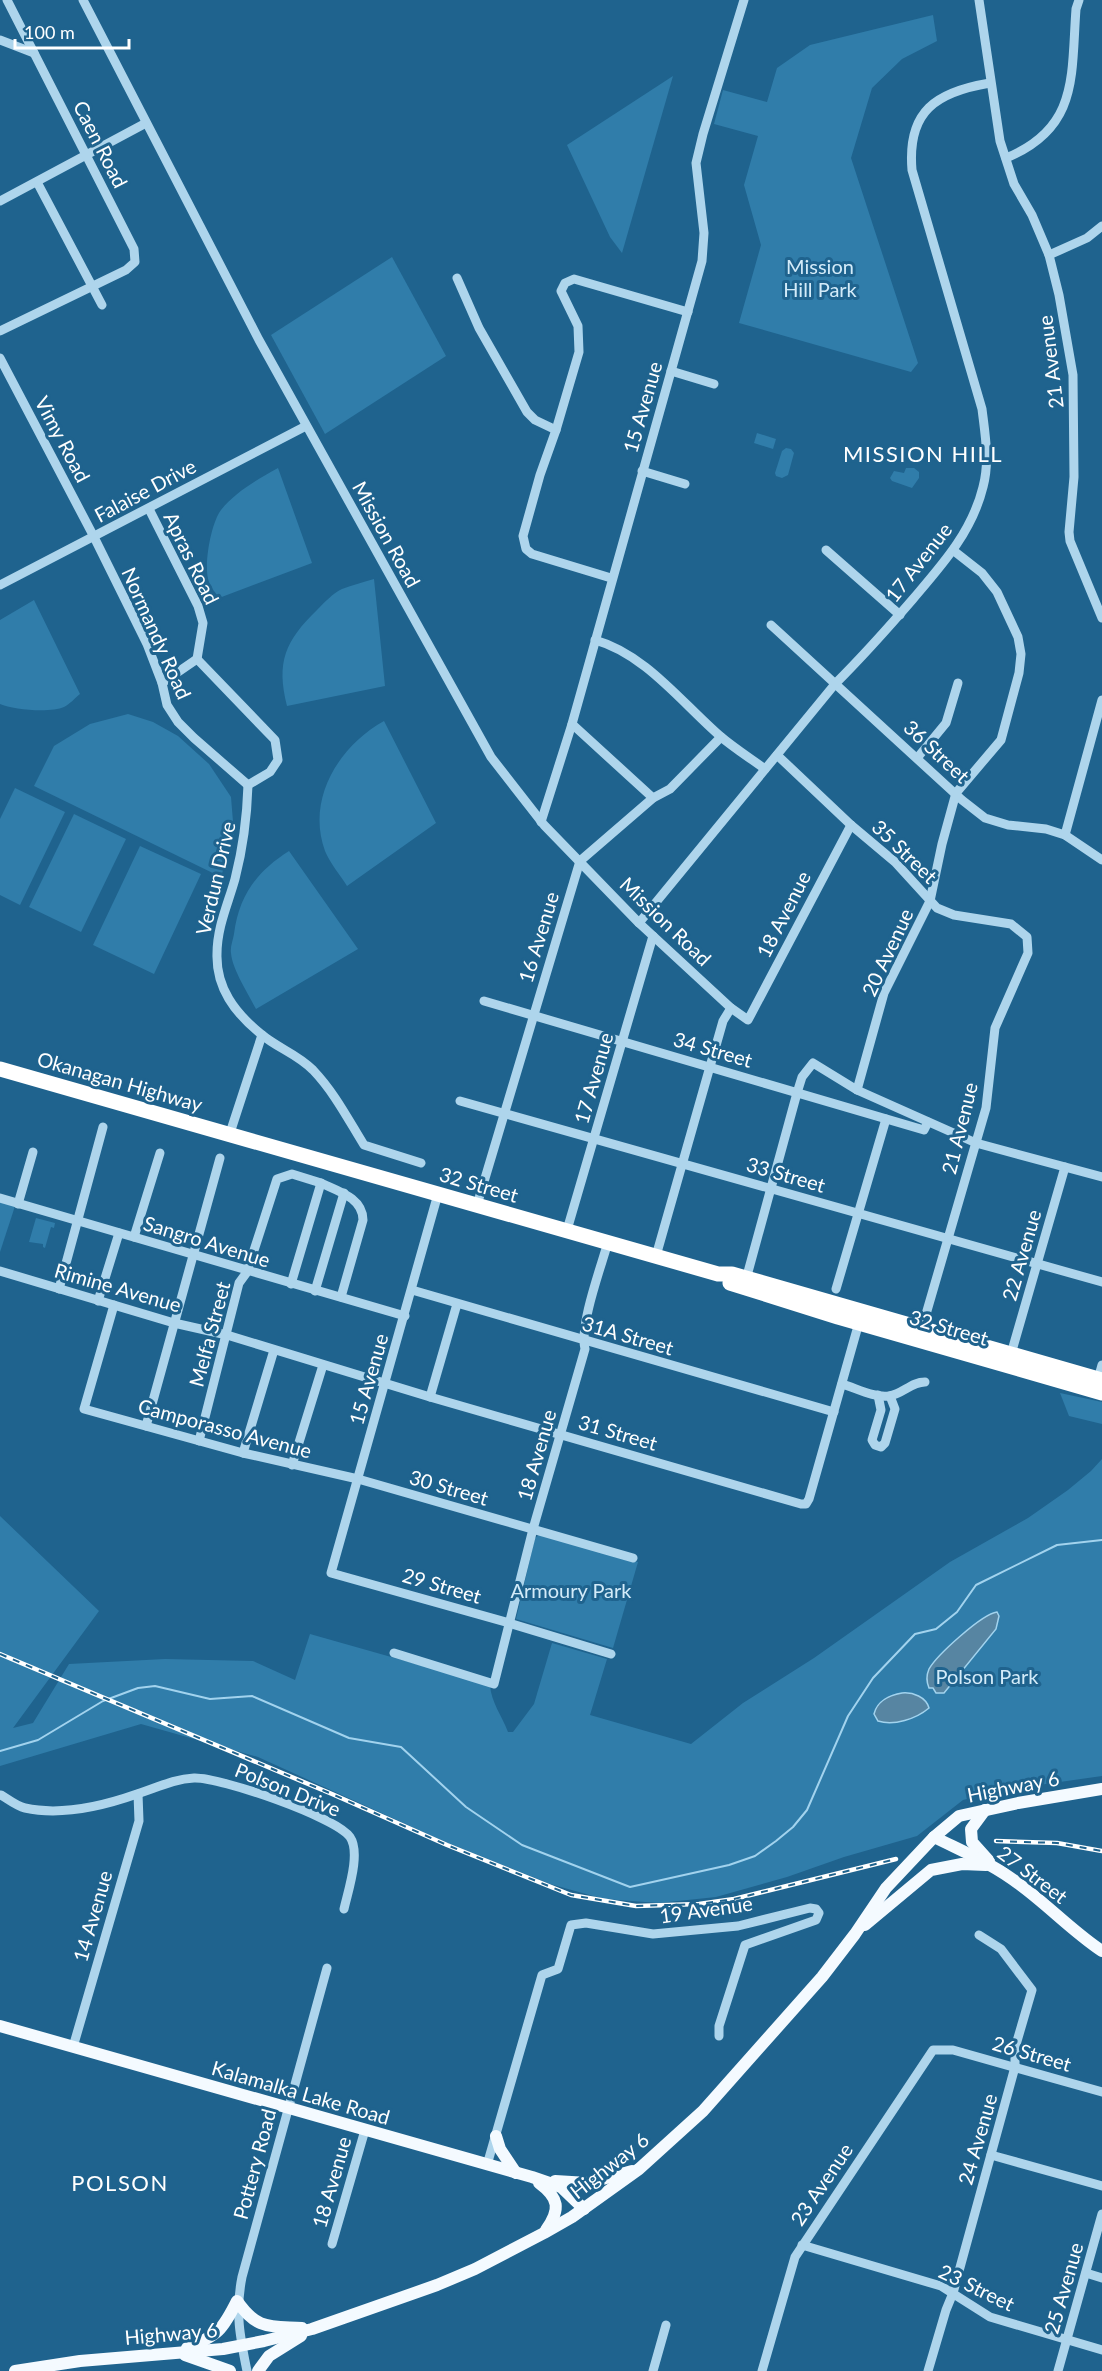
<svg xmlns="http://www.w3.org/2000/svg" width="1102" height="2371" viewBox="0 0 1102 2371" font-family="Lato,sans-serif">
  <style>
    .green { fill: #307daa }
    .water { fill: #5785a2; stroke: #a2d3ee; stroke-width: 1.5 }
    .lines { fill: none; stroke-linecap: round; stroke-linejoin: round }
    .stream { stroke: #a2d3ee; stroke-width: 2 }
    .minor { stroke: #aed5ec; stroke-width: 9 }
    .major { stroke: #f4faff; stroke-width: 12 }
    .highway { stroke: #fff; stroke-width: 15 }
    .rail-casing { stroke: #fff; stroke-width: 4.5 }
    .rail { stroke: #1f638e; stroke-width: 2; stroke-dasharray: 7; stroke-linecap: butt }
    .labels { text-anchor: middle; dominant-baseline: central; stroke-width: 6; stroke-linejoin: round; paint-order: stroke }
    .street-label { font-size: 20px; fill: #fff; stroke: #1f638e }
    .park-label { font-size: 20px; fill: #d3ebf9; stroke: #1f638e }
    .quarter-label { font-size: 22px; letter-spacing: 1.5px; fill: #fff; stroke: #1f638e }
  </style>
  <rect width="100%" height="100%" fill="#1f638e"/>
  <g class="green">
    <path d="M933,15L937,41L902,59L872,88L851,158L918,363L911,372L739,323L761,245L744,185L758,136L714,124L723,90L767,102L777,68L810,45Z"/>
    <path d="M673,76L622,253L610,237L567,145Z"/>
    <path d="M392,257L446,356L325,434L271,335Z"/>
    <path d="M757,433L776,439L773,449L754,443Z"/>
    <path d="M786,448L791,449L794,453L788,475L782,478L776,476L775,473L782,451Z"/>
    <path d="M278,468L312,563L219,598C216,593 211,588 209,582C203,567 211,523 221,510C235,492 258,479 278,468Z"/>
    <path d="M906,468H914L919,472V478L912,488L892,481L890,478L894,471L904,473Z"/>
    <path d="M374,579L385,686L287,706C276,662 285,641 317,610C324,603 333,593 342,589C352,585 364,582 374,579Z"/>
    <path d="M34,600L80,694C75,698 70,704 64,707C51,713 13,710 0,704V620Z"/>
    <path d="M128,714L153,722L178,736L209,764L231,797L234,834L221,877L34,786L54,746L90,724Z"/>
    <path d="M384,721L436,823L347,886C340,875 330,863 325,851C306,799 339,746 384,721Z"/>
    <path d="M15,788L65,812L20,905L0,895V819Z"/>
    <path d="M74,814L126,839L81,932L29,907Z"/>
    <path d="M140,846L201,874L154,974L93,945Z"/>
    <path d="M289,851L358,949L256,1009C249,995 232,969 231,953C230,947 233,940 234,934C239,896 256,872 289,851Z"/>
    <path d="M0,1198L16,1203L0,1252Z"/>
    <path d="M36,1218L55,1223L54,1228L51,1227L45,1248L43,1247V1244L29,1242Z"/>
    <path d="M1060,1393L1102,1402V1424L1069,1416Z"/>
    <path d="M1102,1459V1776L1003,1790L963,1800L917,1836L844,1857L787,1877L716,1897L659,1903L604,1899L550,1884L443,1841L258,1757L141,1724L0,1766V1516L99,1611L13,1728L33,1723L69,1664L165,1659L253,1661L295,1680L310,1634L490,1685C491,1702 502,1716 508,1732H513L534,1704L552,1643L607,1659L590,1715L691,1744L743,1703L814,1658L950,1562L1028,1518L1068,1490L1091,1471Z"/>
    <path d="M539,1535L638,1562L613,1648L516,1619L535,1538Z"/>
  </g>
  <g class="water">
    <path d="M997,1612L999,1616L996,1629L944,1693H936L933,1688H929C926,1681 926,1676 929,1669C937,1655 982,1614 997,1612Z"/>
    <path d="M902,1693C913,1692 926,1697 929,1708C916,1719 894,1726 878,1721L874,1714C877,1701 890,1695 902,1693Z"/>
  </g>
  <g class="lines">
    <path class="stream" d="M0,1751L38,1740L103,1701L138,1688L155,1686L210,1699L252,1696L349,1738L401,1747L466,1807L522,1845L630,1887L729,1865L755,1856L776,1841L793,1827L807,1810L848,1716L873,1678L915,1634L936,1629L957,1612L976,1585L1057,1545L1102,1540"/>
    <g class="minor">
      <path d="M83,0L259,340L491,757L544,825L639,923L731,1008L748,1020L851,825"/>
      <path d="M979,0L1000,141L1014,184L1032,215L1049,255L1059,295L1073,375L1074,477L1069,532L1070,541L1102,618"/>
      <path d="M0,40L34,53"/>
      <path d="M1006,158C1079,128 1071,76 1076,9L1079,0"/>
      <path d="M37,182L102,305"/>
      <path d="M0,201L146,123"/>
      <path d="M1049,255L1087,238L1102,226"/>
      <path d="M457,278L479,328L527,412L535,420L556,430"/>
      <path d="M0,331L126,270L135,262L134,249L7,0"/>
      <path d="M0,358L94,537L147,644L162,683L167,705L178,722L194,738L248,785"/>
      <path d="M671,371L714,384"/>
      <path d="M642,471L685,484"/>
      <path d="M149,509L198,606L203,623L197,659"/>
      <path d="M826,550L900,615"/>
      <path d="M611,578L532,554L526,549L523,536L540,475L556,430L579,352L578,326L561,291L565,283L574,279L688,312"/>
      <path d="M0,585L306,426"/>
      <path d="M771,625L962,800L985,818L1008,825L1046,829L1065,835L1102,860"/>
      <path d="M595,640C645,654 681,702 720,736C734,748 750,758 765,769"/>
      <path d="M197,659L275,740L278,760L270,772L248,785"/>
      <path d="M162,683L197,659"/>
      <path d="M572,724L653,798"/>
      <path d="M777,755L851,825L895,862L937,908L954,915L1011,924L1027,937L1028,953L995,1028L986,1108L922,1328"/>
      <path d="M918,757L946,723L958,683"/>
      <path d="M248,785C247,817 243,848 235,879C228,904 217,927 217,954C216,988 235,1013 261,1034C277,1048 296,1053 313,1070C334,1092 348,1119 364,1145L421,1163"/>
      <path d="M541,822L572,724L702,261L704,233L696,163L703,134L744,0"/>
      <path d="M1065,835L1102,700"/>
      <path d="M639,923L835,684C862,657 888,628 913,599C942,565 972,532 983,487C990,461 985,434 982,409L912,170C907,111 936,92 990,83"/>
      <path d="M484,1001L924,1130L928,1122"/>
      <path d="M857,1090L884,993L930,901L942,844L956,793L1001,740L1019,673L1021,654L1018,637L997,592L982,573L954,551"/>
      <path d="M460,1101L1102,1282"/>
      <path d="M230,1133L262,1035"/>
      <path d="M438,1194L331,1573L509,1623L611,1654"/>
      <path d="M0,1198L405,1316"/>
      <path d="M18,1204L33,1152"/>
      <path d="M477,1205L580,861L653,798L670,789L721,737"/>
      <path d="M567,1230L653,936"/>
      <path d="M134,1237L160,1153"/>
      <path d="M656,1256L723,1021L731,1008"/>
      <path d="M0,1271L174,1323L227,1335L430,1397L801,1504H806L809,1499L860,1319"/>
      <path d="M745,1283L797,1093L802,1077L813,1063L857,1090L976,1143L1102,1177"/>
      <path d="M291,1284L321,1183C338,1191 363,1198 363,1220L341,1297"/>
      <path d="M59,1289L103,1127"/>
      <path d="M836,1289L886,1119"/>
      <path d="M412,1290L834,1412"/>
      <path d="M315,1291L344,1193"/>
      <path d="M98,1301L119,1233"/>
      <path d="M114,1305L84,1409L243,1453L358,1479L633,1558"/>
      <path d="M1011,1354L1065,1167"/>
      <path d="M1097,1383L1102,1365"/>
      <path d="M842,1384C856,1388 874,1398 889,1396C903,1394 911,1382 925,1382"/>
      <path d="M878,1395L881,1410L872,1440L875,1445L881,1447L885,1443L895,1409L890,1396"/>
      <path d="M430,1397L457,1304"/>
      <path d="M146,1426L220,1158"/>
      <path d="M199,1441L239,1283L247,1272L277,1179L292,1174L321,1183"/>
      <path d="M243,1453L274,1350"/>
      <path d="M292,1465L323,1365"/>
      <path d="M394,1653L494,1684L533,1529L585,1349C579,1326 601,1267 608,1242"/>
      <path d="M1,1795C8,1799 16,1806 25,1808C61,1816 103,1806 137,1794C156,1788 174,1779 194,1778C220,1777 336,1817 350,1837C361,1853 348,1891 344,1909"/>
      <path d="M73,2047L139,1821L138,1794"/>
      <path d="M991,2155L1102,2186"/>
      <path d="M487,2165L542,1975L558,1969L571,1925L586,1923L653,1934L738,1926L810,1908L816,1909L819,1913L816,1920L745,1945L719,2026V2036"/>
      <path d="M332,2244L365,2130"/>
      <path d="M802,2245L941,2286L990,2317L1102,2350"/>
      <path d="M1086,2273L1102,2278"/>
      <path d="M247,2371C240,2337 235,2312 242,2277L327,1968"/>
      <path d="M653,2371L666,2325"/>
      <path d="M762,2371L795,2257L933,2050H953L1102,2092"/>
      <path d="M928,2371L946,2310L953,2293L1015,2067V2048L1032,1990L1001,1949L979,1935"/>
      <path d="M1058,2371L1102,2214"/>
    </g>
    <g class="major">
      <path d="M985,1810L971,1829L972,1842L989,1861"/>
      <path d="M934,1837C964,1852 993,1864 1019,1884C1048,1905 1072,1931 1102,1951"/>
      <path d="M865,1925L931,1870L962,1864L986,1865"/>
      <path d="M0,2026L532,2177L561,2187L584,2209"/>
      <path d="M496,2136L500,2149L516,2173"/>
      <path d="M555,2181L588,2183L632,2171"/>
      <path d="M539,2183C559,2198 561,2209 546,2230"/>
      <path d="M187,2348C218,2335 222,2331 237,2301C257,2330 269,2326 302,2328"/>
      <path d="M185,2355L230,2371"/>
      <path d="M15,2371L80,2361L223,2349L264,2341L312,2329L437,2285L475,2269L544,2233L572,2217L639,2169L703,2111L822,1977L855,1934L886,1888L934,1837L959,1816L1018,1803L1102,1789"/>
      <path d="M258,2371L269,2356L301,2336"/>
    </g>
    <g class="highway">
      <path d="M0,1069L718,1274H732L1102,1380"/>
      <path d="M730,1283L838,1317L1102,1393"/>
    </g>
    <defs>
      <g id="rail">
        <path d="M0,1654L332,1794L447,1845L571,1895L636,1906L699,1904L734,1899L896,1859"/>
        <path d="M996,1841L1057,1843L1102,1851"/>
      </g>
    </defs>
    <use href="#rail" class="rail-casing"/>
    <use href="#rail" class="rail"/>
  </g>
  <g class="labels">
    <g class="street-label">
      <text transform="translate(101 144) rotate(63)">Caen Road</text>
      <text transform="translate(1050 362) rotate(-97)">21 Avenue</text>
      <text transform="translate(642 407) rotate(-74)">15 Avenue</text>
      <text transform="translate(63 439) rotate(62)">Vimy Road</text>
      <text transform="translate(145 490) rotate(-28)">Falaise Drive</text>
      <text transform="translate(387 534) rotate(61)">Mission Road</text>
      <text transform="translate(192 558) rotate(64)">Apras Road</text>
      <text transform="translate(918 562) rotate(-52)">17 Avenue</text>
      <text transform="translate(157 633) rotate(66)">Normandy Road</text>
      <text transform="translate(937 751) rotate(43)">36 Street</text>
      <text transform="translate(905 851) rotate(44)">35 Street</text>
      <text transform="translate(215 878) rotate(-77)">Verdun Drive</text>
      <text transform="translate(783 914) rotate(-63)">18 Avenue</text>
      <text transform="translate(666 921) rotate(44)">Mission Road</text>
      <text transform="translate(538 937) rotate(-73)">16 Avenue</text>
      <text transform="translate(887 952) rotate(-65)">20 Avenue</text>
      <text transform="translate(713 1049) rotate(16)">34 Street</text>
      <text transform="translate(593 1078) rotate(-74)">17 Avenue</text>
      <text transform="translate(120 1081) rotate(16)">Okanagan Highway</text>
      <text transform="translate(959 1128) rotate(-76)">21 Avenue</text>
      <text transform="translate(786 1174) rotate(16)">33 Street</text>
      <text transform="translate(479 1184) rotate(16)">32 Street</text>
      <text transform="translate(207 1241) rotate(17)">Sangro Avenue</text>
      <text transform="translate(1021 1255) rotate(-74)">22 Avenue</text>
      <text transform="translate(118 1287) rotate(16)">Rimine Avenue</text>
      <text transform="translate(949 1327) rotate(16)">32 Street</text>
      <text transform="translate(209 1334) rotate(-75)">Melfa Street</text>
      <text transform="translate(628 1335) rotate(16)">31A Street</text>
      <text transform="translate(368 1379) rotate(-74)">15 Avenue</text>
      <text transform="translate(225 1428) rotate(15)">Camporasso Avenue</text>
      <text transform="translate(618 1432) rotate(16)">31 Street</text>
      <text transform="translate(536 1455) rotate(-74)">18 Avenue</text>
      <text transform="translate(449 1487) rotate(16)">30 Street</text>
      <text transform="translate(442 1585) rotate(16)">29 Street</text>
      <text transform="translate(1013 1786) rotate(-11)">Highway 6</text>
      <text transform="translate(288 1789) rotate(22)">Polson Drive</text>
      <text transform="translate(1033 1874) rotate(37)">27 Street</text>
      <text transform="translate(706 1909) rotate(-8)">19 Avenue</text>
      <text transform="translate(92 1916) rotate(-74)">14 Avenue</text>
      <text transform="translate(1032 2053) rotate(16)">26 Street</text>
      <text transform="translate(301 2092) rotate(16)">Kalamalka Lake Road</text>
      <text transform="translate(977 2139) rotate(-74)">24 Avenue</text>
      <text transform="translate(254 2164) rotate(-75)">Pottery Road</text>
      <text transform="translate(609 2165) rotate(-38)">Highway 6</text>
      <text transform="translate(331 2182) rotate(-74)">18 Avenue</text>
      <text transform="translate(821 2184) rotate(-56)">23 Avenue</text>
      <text transform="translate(977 2287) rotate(26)">23 Street</text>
      <text transform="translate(1063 2288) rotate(-74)">25 Avenue</text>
      <text transform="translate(171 2333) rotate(-5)">Highway 6</text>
    </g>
    <g class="park-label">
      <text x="820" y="266">Mission<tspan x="820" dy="23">Hill Park</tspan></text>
      <text x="571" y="1590">Armoury Park</text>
      <text x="987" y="1676">Polson Park</text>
    </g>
    <g class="quarter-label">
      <text x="923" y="453">MISSION HILL</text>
      <text x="120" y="2182">POLSON</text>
    </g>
  </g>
  <path d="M15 39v9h114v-9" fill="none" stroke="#ffffff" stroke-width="3"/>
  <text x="24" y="39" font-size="18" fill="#ffffff" stroke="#1f638e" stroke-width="4.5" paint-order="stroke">100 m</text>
</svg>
